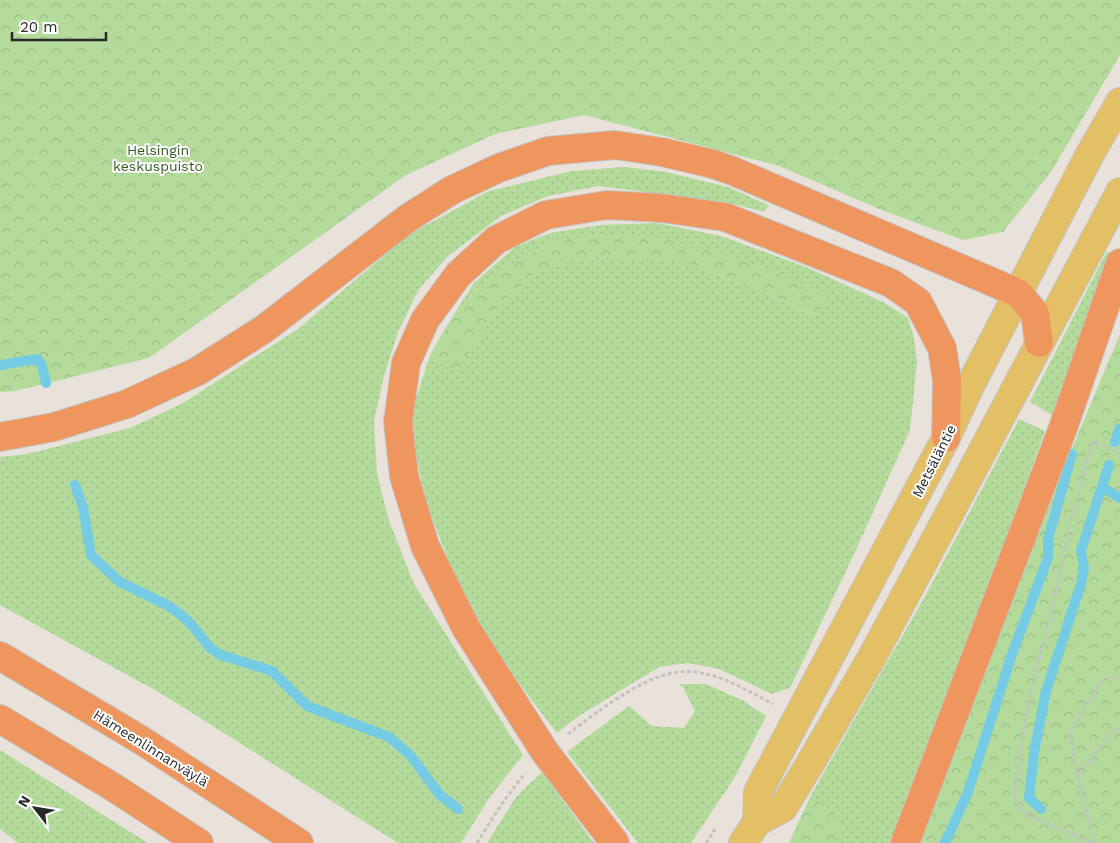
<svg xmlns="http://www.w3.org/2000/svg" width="1120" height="843" viewBox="0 0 1120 843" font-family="'Work Sans',sans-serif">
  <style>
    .grass { fill: url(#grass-dots) }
    .forest { fill: url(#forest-crowns) }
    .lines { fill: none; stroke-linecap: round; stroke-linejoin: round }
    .stream { stroke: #75cbe3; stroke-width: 10 }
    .major-casing { stroke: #c3c3c3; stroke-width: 30 }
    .highway-casing { stroke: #c3c3c3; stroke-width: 30 }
    .path { stroke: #c3c3c3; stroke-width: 3; stroke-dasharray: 4 2.5; stroke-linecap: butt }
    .major { stroke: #e3bf65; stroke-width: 28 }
    .highway { stroke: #ef965f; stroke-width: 28 }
    .labels { text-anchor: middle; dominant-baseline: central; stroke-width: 4; stroke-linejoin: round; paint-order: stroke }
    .park-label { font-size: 14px; fill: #2f5d1f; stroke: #fff }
    .street-label { font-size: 14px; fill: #282828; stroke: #fff }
  </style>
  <defs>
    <pattern id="grass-dots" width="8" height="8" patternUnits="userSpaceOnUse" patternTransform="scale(1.25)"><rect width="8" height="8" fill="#b4db9b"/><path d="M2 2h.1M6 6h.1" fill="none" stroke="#9bbc86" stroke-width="1.8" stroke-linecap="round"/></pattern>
    <pattern id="forest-crowns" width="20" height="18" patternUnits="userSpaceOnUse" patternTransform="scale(1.25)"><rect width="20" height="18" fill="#b4db9b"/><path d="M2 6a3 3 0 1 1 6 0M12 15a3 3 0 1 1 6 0" fill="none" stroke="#9bbc86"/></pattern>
  </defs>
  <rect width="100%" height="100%" fill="#e9e2da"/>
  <g class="grass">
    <path d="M625,167L666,172L728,187L768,205L765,212L730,203L599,186L548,196L501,216L448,256L419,289L398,332L384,376L374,421L377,473L388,518L414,584L523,755L490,797L461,843H398L162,694L0,605V457L27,454L130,428L183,403L298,329L408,235L489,191L572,171Z"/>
    <path d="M657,223L721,236L806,267L883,302L908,318L914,338L917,362L910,430L855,552L790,688L772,694L719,669L688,663L659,667L579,716L557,733C502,664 455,591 429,507C420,478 412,448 413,417C414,400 425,373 430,355L456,372L499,307L536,271L594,257L677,260L765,293L816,316L722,253L555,240L522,258L477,288L449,322L474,283L515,247L550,233L601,225Z"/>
    <path d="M1107,251L1110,254L1084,333L1052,415L1030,402Z"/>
    <path d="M1019,419L1045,431L894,843H838V819L811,795L924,598Z"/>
    <path d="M678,684H706L744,701L766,716L735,777L691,843H638L567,752L629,706L652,726L684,728L695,711L683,687Z"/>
    <path d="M0,750L148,843H18L0,829Z"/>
    <path d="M542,772L594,843H487L516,797Z"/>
  </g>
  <g class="forest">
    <path d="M0,0H1120V55L1051,172L1003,232L963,240L884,211L779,166L584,115L495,134L406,175L149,358L15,391L0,392Z"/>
    <path d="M607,234L655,237L722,253L829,294L817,316L765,293L677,260L594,257L536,271L499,307L456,373L430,355L449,322L477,288L522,258L555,240Z"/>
    <path d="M1120,334V843H921L1015,585Z"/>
    <path d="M811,795L838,819V843H789Z"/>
  </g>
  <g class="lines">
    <g class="stream">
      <path d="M0,365L37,359L42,365L46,383"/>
      <path d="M1115,442L1120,428"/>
      <path d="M75,485L83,507L91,555L120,582L167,605L181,615L191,624L210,648L221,655L272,671L307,706L389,737L410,755L440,795L458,809"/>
      <path d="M1102,487L1120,498"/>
      <path d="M1041,809L1029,798L1034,753L1046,691L1081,584L1084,568L1081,551L1109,465"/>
      <path d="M945,843L968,792L1012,654L1048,558V539L1072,454"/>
    </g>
    <defs>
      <g id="major">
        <path d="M757,822L758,792L946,438L970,386L1089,156L1120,102"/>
        <path d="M743,843L757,822L783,808L811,762L872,657L947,518L1120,192"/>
      </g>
      <g id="highway">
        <path d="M0,437L54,427L127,404L198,371L264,329L408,218L452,190L499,168L548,151L615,145L662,152L713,164L733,171L1018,293L1035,313L1039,343"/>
        <path d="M0,656L141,740L299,843"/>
        <path d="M0,719L113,787L199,843"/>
        <path d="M615,843L545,752L466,628L425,546L404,476L398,422L406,363L425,320L458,275L496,240L546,215L607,205L662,208L725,217L891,283L918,302L942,348L947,380L946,438"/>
        <path d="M905,843L1063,428L1120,263"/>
      </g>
    </defs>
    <use href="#major" class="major-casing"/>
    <use href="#highway" class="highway-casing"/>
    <g class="path">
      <path d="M568,734C600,710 653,666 696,672C724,676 748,691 773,704"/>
      <path d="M1078,776L1069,734L1102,680L1120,676"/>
      <path d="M477,843L501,805L525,773"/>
      <path d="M706,843L715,829"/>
      <path d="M1093,843L1033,818L1018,807L1015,793L1028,700L1052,611L1071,519L1093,441L1120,453"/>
      <path d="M1094,843L1078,777L1107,736L1120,727"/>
    </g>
    <use href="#major" class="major"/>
    <use href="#highway" class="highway"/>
  </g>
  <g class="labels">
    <g class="park-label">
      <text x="158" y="150">Helsingin<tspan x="158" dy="16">keskuspuisto</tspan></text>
    </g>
    <g class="street-label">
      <text transform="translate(934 461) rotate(-63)">Metsäläntie</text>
      <text transform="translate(151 748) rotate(32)">Hämeenlinnanväylä</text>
    </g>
  </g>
  <g transform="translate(35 808) rotate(301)" stroke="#ffffff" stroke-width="4" paint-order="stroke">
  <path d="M0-4L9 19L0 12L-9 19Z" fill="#282828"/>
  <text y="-8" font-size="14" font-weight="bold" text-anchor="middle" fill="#282828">N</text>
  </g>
  <path d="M12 32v8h94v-8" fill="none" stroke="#282828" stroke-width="2.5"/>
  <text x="20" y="32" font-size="15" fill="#282828" stroke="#ffffff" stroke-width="4" paint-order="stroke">20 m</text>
</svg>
